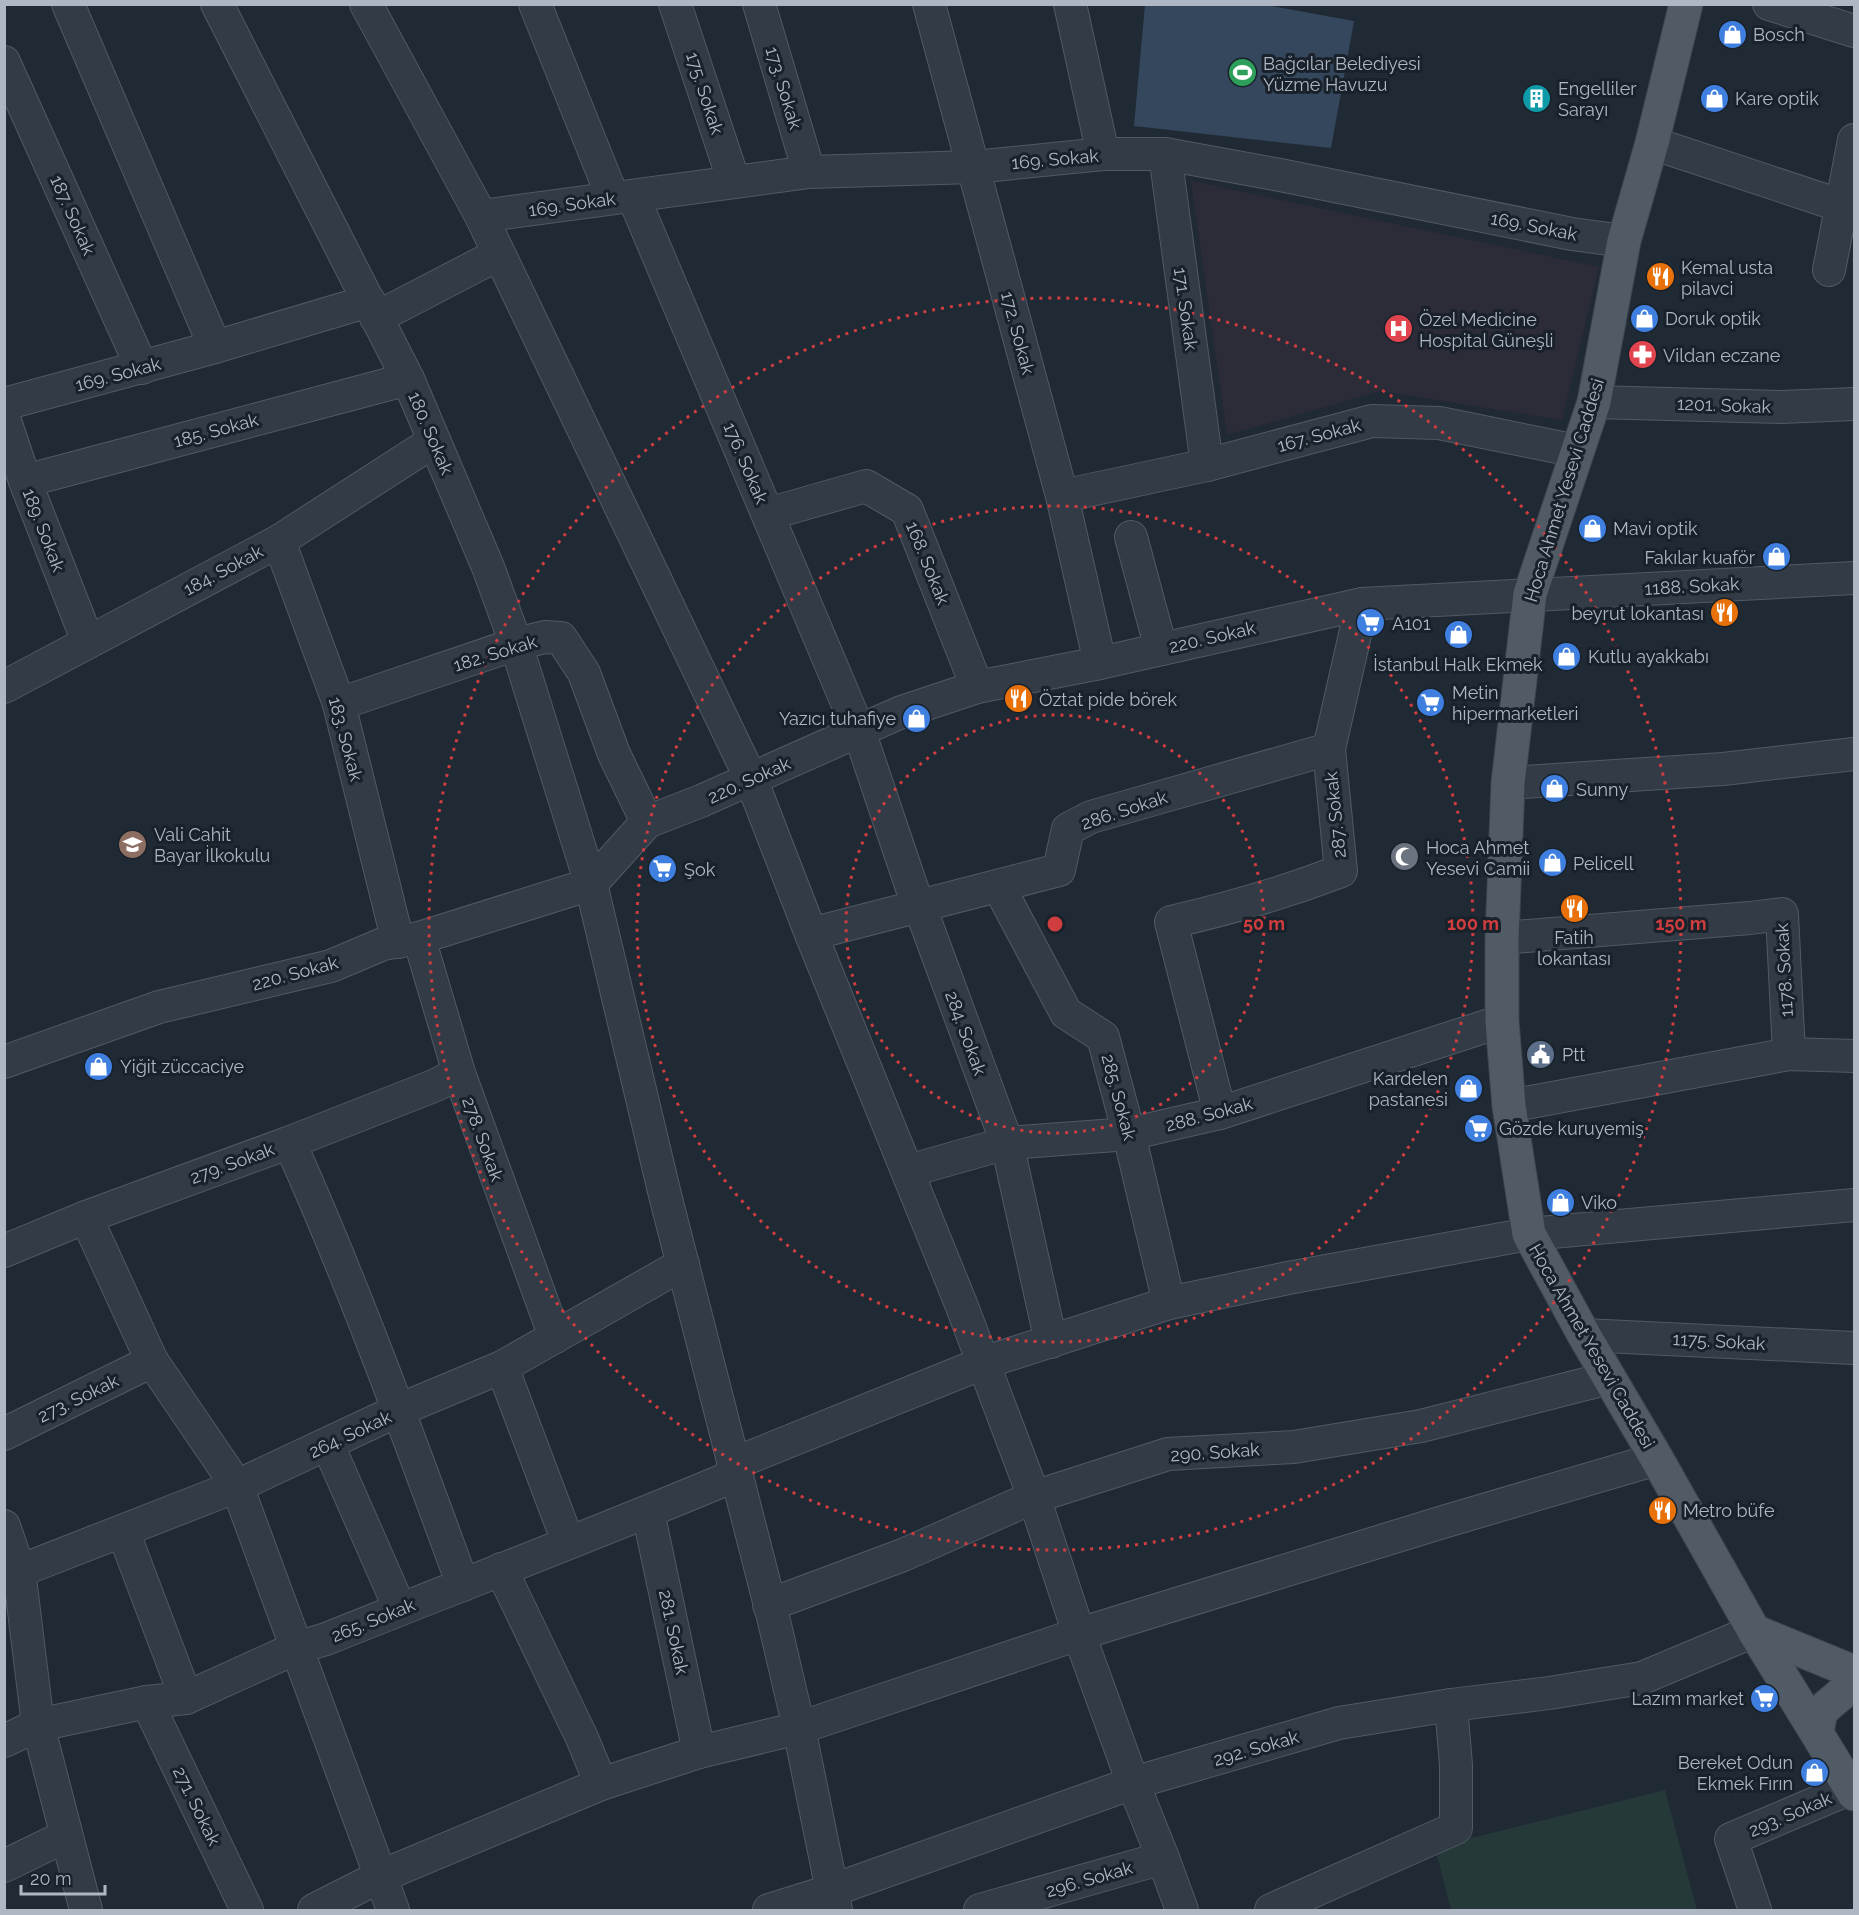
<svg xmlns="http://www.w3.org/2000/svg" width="1859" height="1915" viewBox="0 0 1859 1915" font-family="Raleway,sans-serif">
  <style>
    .medical { fill: #2c2b38 }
    .green { fill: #253939 }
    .water { fill: #34475c }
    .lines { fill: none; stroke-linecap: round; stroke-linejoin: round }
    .minor-casing { stroke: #515a64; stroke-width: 34 }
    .major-casing { stroke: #3d4550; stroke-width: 35 }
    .minor { stroke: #333c46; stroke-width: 32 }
    .major { stroke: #515b66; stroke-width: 33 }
    .ring { fill: none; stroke: #d03d3f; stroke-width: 3; stroke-dasharray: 3 6 }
    .labels { text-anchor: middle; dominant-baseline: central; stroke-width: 6; stroke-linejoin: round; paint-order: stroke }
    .poi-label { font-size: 18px; fill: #aeb7c3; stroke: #19212a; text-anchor: start }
    .street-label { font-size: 18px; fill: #aeb7c3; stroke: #19212a }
    .centre { fill: #d03d3f; stroke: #19212a; stroke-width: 3 }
    .ring-label { font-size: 18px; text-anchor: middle; font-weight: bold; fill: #d03d3f; stroke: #19212a; stroke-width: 6; stroke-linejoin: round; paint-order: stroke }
  </style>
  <rect width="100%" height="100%" fill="#202a35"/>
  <path class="medical" d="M1191,181L1599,267L1562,420L1381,391L1227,435Z"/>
  <path class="green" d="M1665,1790L1697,1910H1451L1435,1847Z"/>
  <path class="water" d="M1145,5H1266L1354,21L1331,148L1134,126Z"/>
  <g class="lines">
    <defs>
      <g id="minor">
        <path d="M68,4L215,347"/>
        <path d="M217,4L408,379L488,567L516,644L591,884L665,1195L774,1621L799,1728L836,1910"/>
        <path d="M366,4L481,216L751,779L811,934L961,1304L1034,1497L1079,1634L1133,1783L1163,1858L1182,1910"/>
        <path d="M535,4L613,198"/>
        <path d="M675,4L734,182"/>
        <path d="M759,4L809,172"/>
        <path d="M929,4L1062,496L1100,663"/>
        <path d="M1070,4L1103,154"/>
        <path d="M1769,4L1854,31"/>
        <path d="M4,62L142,368"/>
        <path d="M1652,143L1842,206"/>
        <path d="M1165,154L1207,465"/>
        <path d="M633,196L859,731L916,900L920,907L1007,1143L1051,1342"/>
        <path d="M481,216L809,172L974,167L1103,154H1165L1280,175L1572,234L1624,241"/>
        <path d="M1829,270L1854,140"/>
        <path d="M376,318L499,254"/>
        <path d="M1594,402L1781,407L1854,404"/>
        <path d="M4,404L215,347L369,301"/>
        <path d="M4,418L25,481L88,642"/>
        <path d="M25,481L408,379"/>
        <path d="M1062,496L1207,465L1372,421L1439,423L1577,451"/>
        <path d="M768,514L866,486L907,510L977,687"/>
        <path d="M1131,537L1161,649"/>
        <path d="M279,541L339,704L398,942"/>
        <path d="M4,687L279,541L434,441"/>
        <path d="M339,704L516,644L545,637L561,638L584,673L614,754L647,822"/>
        <path d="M1508,783L1723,769L1854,754"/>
        <path d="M999,887L1066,1013L1103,1037L1129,1134L1169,1303"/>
        <path d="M811,934L1059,870L1068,829L1091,817L1329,749"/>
        <path d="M419,938L459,1073L555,1337"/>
        <path d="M1502,938L1750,918L1782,914L1789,1054"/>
        <path d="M4,1062L159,1007L331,966L383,944L419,938L591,884L647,822L701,801L899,713L977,687L1100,663L1362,604L1854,578"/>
        <path d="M1509,1106L1789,1054L1854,1056"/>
        <path d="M1220,1113L1171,922C1228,909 1286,892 1341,871L1329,749L1362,604"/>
        <path d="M288,1143L292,1148C356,1291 409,1438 463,1585"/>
        <path d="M908,1171L1007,1143L1129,1134L1220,1113L1502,1021"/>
        <path d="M86,1217L152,1361L237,1486L393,1910"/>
        <path d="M4,1251L86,1217L288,1143L436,1085L459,1073"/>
        <path d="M1584,1335L1854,1348"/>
        <path d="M502,1367L568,1542"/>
        <path d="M4,1434L152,1361"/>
        <path d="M328,1445L400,1609"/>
        <path d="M733,1464L983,1363L1169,1303L1288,1278L1529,1234L1854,1205"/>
        <path d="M648,1512L699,1752"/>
        <path d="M4,1526L19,1570L38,1725L86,1910"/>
        <path d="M123,1531L186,1698"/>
        <path d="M501,1569L582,1738L601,1784L699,1752L799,1728L1079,1634L1443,1522L1657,1459"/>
        <path d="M4,1577L237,1486L399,1410L502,1367L683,1264"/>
        <path d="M769,1605L903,1555L1034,1497L1168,1454L1294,1447L1421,1426L1609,1378"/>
        <path d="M147,1702L247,1910"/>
        <path d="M4,1741L38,1725L147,1702L186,1698L296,1648L326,1639C463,1584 601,1532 736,1475"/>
        <path d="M4,1866L66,1836"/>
        <path d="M314,1910L379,1877L601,1784"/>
        <path d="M769,1910L833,1890L1133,1783L1339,1723L1451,1705L1549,1693L1642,1678L1754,1631"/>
        <path d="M980,1910L1163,1858"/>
        <path d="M1271,1910L1456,1828V1765L1451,1705"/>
        <path d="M1755,1910L1731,1839L1851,1788"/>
      </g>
      <g id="major">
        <path d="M1686,4L1652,143L1624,241L1594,402L1530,594L1508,783L1502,938V1021L1509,1106L1529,1234L1584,1335L1657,1459L1754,1631L1854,1794"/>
        <path d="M1754,1631L1854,1672"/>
        <path d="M1817,1732L1821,1711L1847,1689L1854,1688"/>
      </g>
    </defs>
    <use href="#minor" class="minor-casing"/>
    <use href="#major" class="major-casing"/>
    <use href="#minor" class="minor"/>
    <use href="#major" class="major"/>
  </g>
  <g class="ring">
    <circle cx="1055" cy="924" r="209"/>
    <circle cx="1055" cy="924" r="418"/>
    <circle cx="1055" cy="924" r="626"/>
  </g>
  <defs>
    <symbol id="shop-disc" viewBox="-11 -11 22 22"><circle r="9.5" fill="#3f7fe0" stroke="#19212a"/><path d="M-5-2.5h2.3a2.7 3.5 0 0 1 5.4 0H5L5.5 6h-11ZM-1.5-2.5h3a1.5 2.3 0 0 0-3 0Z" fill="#fff"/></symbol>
    <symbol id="stadium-disc" viewBox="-11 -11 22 22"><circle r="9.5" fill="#2e9e5b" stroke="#19212a"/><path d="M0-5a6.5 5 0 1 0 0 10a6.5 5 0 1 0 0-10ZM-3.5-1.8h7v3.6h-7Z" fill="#fff"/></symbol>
    <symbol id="building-disc" viewBox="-11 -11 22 22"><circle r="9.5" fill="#0f9aa8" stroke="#19212a"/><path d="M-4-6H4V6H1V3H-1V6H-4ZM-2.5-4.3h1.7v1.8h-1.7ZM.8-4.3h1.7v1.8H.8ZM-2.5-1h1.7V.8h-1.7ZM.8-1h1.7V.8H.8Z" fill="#fff"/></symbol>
    <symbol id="restaurant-disc" viewBox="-11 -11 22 22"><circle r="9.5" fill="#e8710a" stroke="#19212a"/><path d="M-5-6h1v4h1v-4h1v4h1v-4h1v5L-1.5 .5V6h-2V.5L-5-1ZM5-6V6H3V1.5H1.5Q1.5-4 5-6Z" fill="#fff"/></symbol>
    <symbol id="hospital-disc" viewBox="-11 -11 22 22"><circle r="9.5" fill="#e0444e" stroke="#19212a"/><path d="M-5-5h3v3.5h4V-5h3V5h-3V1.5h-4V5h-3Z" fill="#fff"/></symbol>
    <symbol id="pharmacy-disc" viewBox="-11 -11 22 22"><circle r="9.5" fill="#e0444e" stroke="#19212a"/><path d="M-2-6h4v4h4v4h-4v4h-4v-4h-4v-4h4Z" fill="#fff"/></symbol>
    <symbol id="supermarket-disc" viewBox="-11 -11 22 22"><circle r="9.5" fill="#3f7fe0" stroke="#19212a"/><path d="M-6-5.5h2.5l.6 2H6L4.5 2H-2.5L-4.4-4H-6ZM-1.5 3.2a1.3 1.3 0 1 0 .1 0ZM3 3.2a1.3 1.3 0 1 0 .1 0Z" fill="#fff"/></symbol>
    <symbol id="school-disc" viewBox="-11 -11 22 22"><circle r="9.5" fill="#8d6e63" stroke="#19212a"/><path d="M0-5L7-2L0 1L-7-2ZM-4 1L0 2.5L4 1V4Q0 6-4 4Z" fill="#fff"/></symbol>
    <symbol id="mosque-disc" viewBox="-11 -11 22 22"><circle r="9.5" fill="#6b7280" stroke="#19212a"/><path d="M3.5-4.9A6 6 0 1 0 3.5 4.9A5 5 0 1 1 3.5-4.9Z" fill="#fff"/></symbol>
    <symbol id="civic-disc" viewBox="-11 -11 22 22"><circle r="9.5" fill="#5c6f8a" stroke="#19212a"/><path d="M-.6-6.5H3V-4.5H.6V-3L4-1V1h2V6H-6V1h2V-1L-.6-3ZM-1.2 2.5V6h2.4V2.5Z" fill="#fff"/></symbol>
  </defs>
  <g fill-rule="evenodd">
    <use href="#shop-disc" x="1716" y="18" width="33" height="33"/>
    <use href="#stadium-disc" x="1226" y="56" width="33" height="33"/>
    <use href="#building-disc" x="1520" y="82" width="33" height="33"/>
    <use href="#shop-disc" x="1698" y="82" width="33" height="33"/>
    <use href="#restaurant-disc" x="1644" y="260" width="33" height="33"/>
    <use href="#shop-disc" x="1628" y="302" width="33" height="33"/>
    <use href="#hospital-disc" x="1382" y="312" width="33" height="33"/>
    <use href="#pharmacy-disc" x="1626" y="338" width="33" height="33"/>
    <use href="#shop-disc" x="1576" y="512" width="33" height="33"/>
    <use href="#shop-disc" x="1760" y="540" width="33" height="33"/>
    <use href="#restaurant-disc" x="1708" y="596" width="33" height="33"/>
    <use href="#supermarket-disc" x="1354" y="606" width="33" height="33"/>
    <use href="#shop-disc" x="1442" y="618" width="33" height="33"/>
    <use href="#shop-disc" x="1550" y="640" width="33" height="33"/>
    <use href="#restaurant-disc" x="1002" y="682" width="33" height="33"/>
    <use href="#supermarket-disc" x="1414" y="686" width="33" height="33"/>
    <use href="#shop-disc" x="900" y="702" width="33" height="33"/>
    <use href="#shop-disc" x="1538" y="772" width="33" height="33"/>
    <use href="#school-disc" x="116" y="828" width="33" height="33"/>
    <use href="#mosque-disc" x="1388" y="840" width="33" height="33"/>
    <use href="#shop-disc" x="1536" y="846" width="33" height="33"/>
    <use href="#supermarket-disc" x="646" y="852" width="33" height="33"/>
    <use href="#restaurant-disc" x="1558" y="892" width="33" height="33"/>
    <use href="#civic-disc" x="1524" y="1038" width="33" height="33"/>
    <use href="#shop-disc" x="82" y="1050" width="33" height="33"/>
    <use href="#shop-disc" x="1452" y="1072" width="33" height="33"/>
    <use href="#supermarket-disc" x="1462" y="1112" width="33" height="33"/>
    <use href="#shop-disc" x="1544" y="1186" width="33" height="33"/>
    <use href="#restaurant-disc" x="1646" y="1494" width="33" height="33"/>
    <use href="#supermarket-disc" x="1748" y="1682" width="33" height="33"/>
    <use href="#shop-disc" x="1798" y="1756" width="33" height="33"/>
  </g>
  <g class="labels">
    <g class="poi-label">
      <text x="1753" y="34">Bosch</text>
      <text x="1263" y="63">Bağcılar Belediyesi<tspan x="1263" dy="21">Yüzme Havuzu</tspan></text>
      <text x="1558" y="88">Engelliler<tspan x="1558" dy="21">Sarayı</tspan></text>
      <text x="1735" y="98">Kare optik</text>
      <text x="1681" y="267">Kemal usta<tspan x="1681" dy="21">pilavci</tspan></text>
      <text x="1665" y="318">Doruk optik</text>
      <text x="1419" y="319">Özel Medicine<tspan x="1419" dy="21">Hospital Güneşli</tspan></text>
      <text x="1663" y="355">Vildan eczane</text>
      <text x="1613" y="528">Mavi optik</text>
      <text x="1755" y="557" text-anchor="end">Fakılar kuaför</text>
      <text x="1704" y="613" text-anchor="end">beyrut lokantası</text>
      <text x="1392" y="623">A101</text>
      <text x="1588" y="656">Kutlu ayakkabı</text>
      <text x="1458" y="664" text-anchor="middle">İstanbul Halk Ekmek</text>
      <text x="1452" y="692">Metin<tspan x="1452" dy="21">hipermarketleri</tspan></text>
      <text x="1039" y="699">Öztat pide börek</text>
      <text x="896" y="718" text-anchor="end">Yazıcı tuhafiye</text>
      <text x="1576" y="789">Sunny</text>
      <text x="154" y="834">Vali Cahit<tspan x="154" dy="21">Bayar İlkokulu</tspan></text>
      <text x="1426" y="847">Hoca Ahmet<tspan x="1426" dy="21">Yesevi Camii</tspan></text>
      <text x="1573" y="863">Pelicell</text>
      <text x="684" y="869">Şok</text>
      <text x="1574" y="937" text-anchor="middle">Fatih<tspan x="1574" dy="21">lokantası</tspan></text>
      <text x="1562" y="1054">Ptt</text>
      <text x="120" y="1066">Yiğit züccaciye</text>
      <text x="1448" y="1078" text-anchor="end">Kardelen<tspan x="1448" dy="21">pastanesi</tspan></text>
      <text x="1499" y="1128">Gözde kuruyemiş</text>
      <text x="1581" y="1202">Viko</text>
      <text x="1683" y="1510">Metro büfe</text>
      <text x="1744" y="1698" text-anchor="end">Lazım market</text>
      <text x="1793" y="1762" text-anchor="end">Bereket Odun<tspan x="1793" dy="21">Ekmek Fırın</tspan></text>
    </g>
    <g class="street-label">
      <text transform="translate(784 88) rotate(73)">173. Sokak</text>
      <text transform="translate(705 93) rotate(72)">175. Sokak</text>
      <text transform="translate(1055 159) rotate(-5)">169. Sokak</text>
      <text transform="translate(572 204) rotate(-8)">169. Sokak</text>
      <text transform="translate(73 215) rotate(66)">187. Sokak</text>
      <text transform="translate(1534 226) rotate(11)">169. Sokak</text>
      <text transform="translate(1186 309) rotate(82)">171. Sokak</text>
      <text transform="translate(1018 333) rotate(75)">172. Sokak</text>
      <text transform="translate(118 374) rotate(-15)">169. Sokak</text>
      <text transform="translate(1724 405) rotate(2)">1201. Sokak</text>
      <text transform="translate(216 430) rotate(-15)">185. Sokak</text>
      <text transform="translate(431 433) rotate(67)">180. Sokak</text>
      <text transform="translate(1319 435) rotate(-15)">167. Sokak</text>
      <text transform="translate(746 463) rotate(67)">176. Sokak</text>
      <text transform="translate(1564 490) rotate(-73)">Hoca Ahmet Yesevi Caddesi</text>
      <text transform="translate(44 530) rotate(69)">189. Sokak</text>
      <text transform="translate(928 563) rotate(68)">168. Sokak</text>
      <text transform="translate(223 570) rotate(-28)">184. Sokak</text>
      <text transform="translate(1692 586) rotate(-3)">1188. Sokak</text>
      <text transform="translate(1212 637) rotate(-13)">220. Sokak</text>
      <text transform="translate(495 653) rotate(-17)">182. Sokak</text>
      <text transform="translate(346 739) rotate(75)">183. Sokak</text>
      <text transform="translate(749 780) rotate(-24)">220. Sokak</text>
      <text transform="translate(1124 810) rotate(-18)">286. Sokak</text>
      <text transform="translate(1335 815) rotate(-96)">287. Sokak</text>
      <text transform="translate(1784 970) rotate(-93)">1178. Sokak</text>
      <text transform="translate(295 973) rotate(-15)">220. Sokak</text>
      <text transform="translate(966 1033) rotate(70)">284. Sokak</text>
      <text transform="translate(1119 1097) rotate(75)">285. Sokak</text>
      <text transform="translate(1209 1114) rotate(-15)">288. Sokak</text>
      <text transform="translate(483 1139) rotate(70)">278. Sokak</text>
      <text transform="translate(232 1163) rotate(-20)">279. Sokak</text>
      <text transform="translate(1719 1341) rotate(3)">1175. Sokak</text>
      <text transform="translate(1592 1346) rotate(60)">Hoca Ahmet Yesevi Caddesi</text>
      <text transform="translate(78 1398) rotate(-26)">273. Sokak</text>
      <text transform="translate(350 1434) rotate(-25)">264. Sokak</text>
      <text transform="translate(1215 1452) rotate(-4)">290. Sokak</text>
      <text transform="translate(373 1620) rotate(-22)">265. Sokak</text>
      <text transform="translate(674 1632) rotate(78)">281. Sokak</text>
      <text transform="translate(1256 1748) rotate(-16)">292. Sokak</text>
      <text transform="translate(197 1806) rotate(64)">271. Sokak</text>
      <text transform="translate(1790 1814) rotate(-23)">293. Sokak</text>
      <text transform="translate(1089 1879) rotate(-16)">296. Sokak</text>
    </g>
  </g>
  <circle cx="1055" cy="924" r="9" class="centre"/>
  <g class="ring-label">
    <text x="1264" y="930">50 m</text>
    <text x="1473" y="930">100 m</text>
    <text x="1681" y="930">150 m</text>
  </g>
  <rect width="1859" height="1915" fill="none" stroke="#aeb7c3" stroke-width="12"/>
  <path d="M21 1885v9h84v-9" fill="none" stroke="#aeb7c3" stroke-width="3"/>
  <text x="30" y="1885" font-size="18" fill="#aeb7c3" stroke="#19212a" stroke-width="4.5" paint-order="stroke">20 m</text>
</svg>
